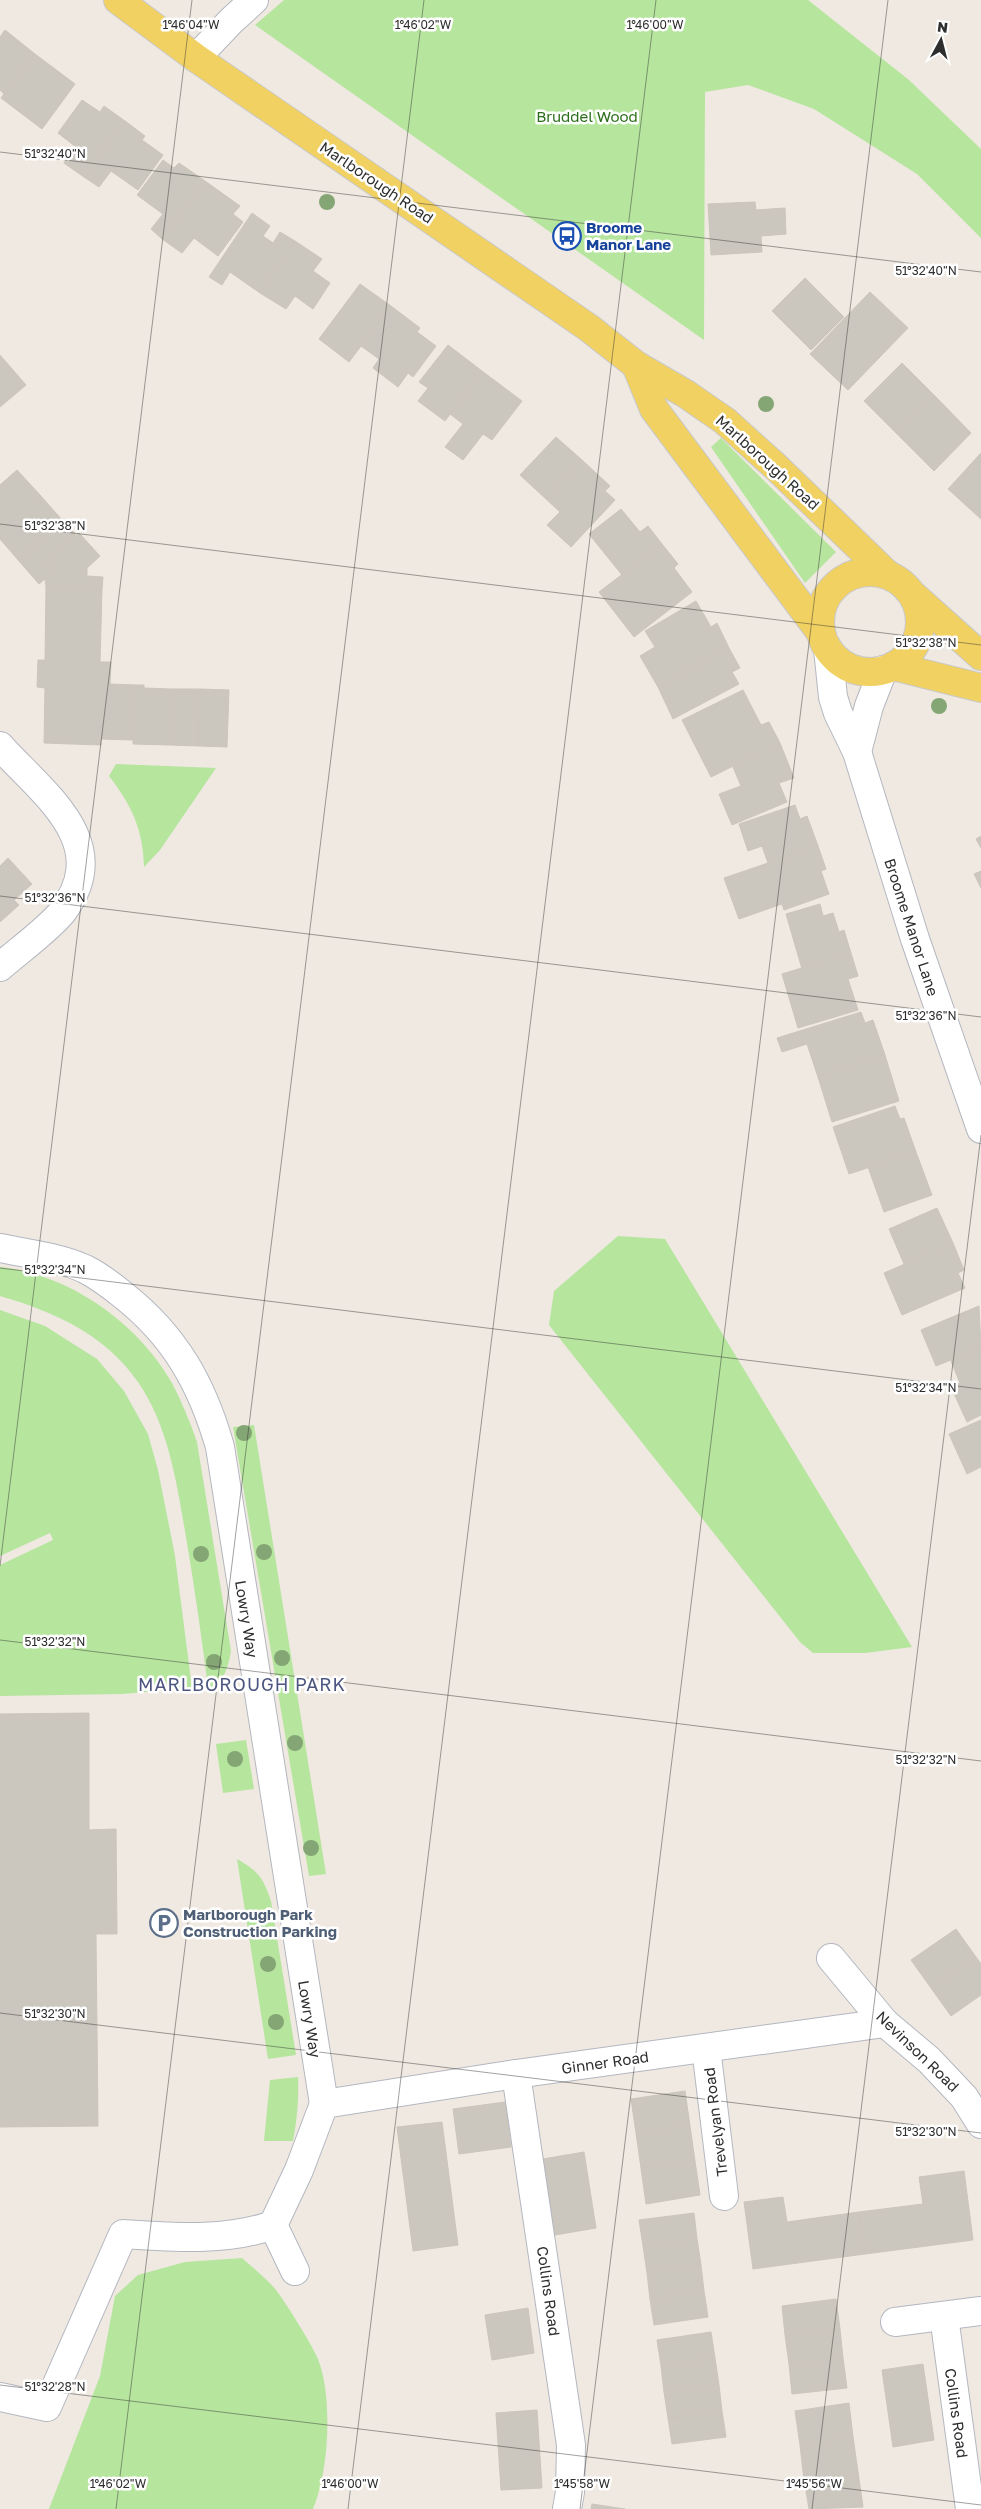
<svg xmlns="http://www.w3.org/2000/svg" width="981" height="2509" viewBox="0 0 981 2509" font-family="'Golos Text',sans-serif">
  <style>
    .green { fill: #b6e59e }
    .building { fill: #cbc7bf; stroke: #cbc5ba }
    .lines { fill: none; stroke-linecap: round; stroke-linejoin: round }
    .minor-casing { stroke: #b4b7c1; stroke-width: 30 }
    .major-casing { stroke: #c9c9c9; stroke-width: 30 }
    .minor { stroke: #fff; stroke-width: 28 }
    .major { stroke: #f2d163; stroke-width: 28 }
    .tree { fill: #84a574 }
    .ticks { fill: none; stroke: #2e2e2e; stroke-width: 1; stroke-opacity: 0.45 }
    .labels { text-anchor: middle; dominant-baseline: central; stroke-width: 5; stroke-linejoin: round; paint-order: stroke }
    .park-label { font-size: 15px; fill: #2c6e1b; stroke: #fff }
    .street-label { font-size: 15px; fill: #2e2e2e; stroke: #fff }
    .transit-label { font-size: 15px; font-weight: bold; fill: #164399; stroke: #fff; text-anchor: start }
    .service-label { font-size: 15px; font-weight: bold; fill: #4e5e75; stroke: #fff; text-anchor: start }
    .quarter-label { font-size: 18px; letter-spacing: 1px; fill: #4d5680; stroke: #fff }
    .ticks-label { font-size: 12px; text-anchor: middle; fill: #2e2e2e; stroke: #fff; stroke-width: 5; stroke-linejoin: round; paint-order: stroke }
  </style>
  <rect width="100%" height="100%" fill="#efe9e1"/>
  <g class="green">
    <path d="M284,0H808L909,80L981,149V238L917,174L814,109L748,85L705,92L704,340L255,25Z"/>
    <path d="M721,438L836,552L805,583L711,447Z"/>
    <path d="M116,764L216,768L160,850L144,867C143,829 132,806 109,776Z"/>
    <path d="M618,1236L665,1239L912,1647L865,1653H813L800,1642L549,1325L554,1291Z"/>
    <path d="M0,1267C69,1274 138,1323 172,1383C182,1402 190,1422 197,1442L231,1651C228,1669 223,1682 209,1694C202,1642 195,1589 186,1537C177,1485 169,1427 138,1382C106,1335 53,1311 0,1296Z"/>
    <path d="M0,1310L45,1326L97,1359L124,1391L148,1434L158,1470L175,1556L192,1688L122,1694L0,1696V1565L53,1540L50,1533L0,1556Z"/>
    <path d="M254,1425L326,1874L309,1876L233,1427Z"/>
    <path d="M246,1740L254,1789L223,1793L216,1744Z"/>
    <path d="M237,1859C258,1871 263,1877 271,1901L296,2055L268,2059Z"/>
    <path d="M298,2077C299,2100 297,2119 293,2141H264L270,2080Z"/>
    <path d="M242,2258C253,2268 266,2278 276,2290C286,2303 311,2343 318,2359C333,2397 329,2472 313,2509H49L100,2376L115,2296L138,2275L185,2262Z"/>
  </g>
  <g class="building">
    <path d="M5,30L35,54L4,94L0,90V37Z"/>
    <path d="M35,54L75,84L42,129L1,98Z"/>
    <path d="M82,100L100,112L104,106L125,121L84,177L64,163L76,147L58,133Z"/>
    <path d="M125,121L145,136L142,140L163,155L138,190L111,171L99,187L84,177Z"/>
    <path d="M163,160L174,168L179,163L205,181L162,239L151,229L163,214L137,195Z"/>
    <path d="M205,181L240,206L233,214L243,222L218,256L194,238L182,253L162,239Z"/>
    <path d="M755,202L756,210L785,208L786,234L761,236L762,252L711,255L708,204Z"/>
    <path d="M252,213L270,226L263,236L273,243L280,232L295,241L260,293L230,272L222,285L209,277Z"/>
    <path d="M295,241L322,259L313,271L330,283L313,309L295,296L286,309L260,293Z"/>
    <path d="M805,278L844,317L811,350L772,311Z"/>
    <path d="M360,284L391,306L349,362L319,339Z"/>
    <path d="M870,292L908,328L848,390L810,354Z"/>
    <path d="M391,306L420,328L417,332L436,346L413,377L408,373L398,387L373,368L379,359L361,346Z"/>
    <path d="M448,345L482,371L445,421L418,401L428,388L419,382Z"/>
    <path d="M0,355L26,385L0,407Z"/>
    <path d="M902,363L935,396L897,434L864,401Z"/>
    <path d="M482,371L522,401L492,440L483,434L463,460L445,447L463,424L450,414Z"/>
    <path d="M935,396L971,433L934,471L897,434Z"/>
    <path d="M556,437L582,460L546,499L520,475Z"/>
    <path d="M981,453V519L948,489Z"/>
    <path d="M582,460L610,486L605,491L615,500L571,547L547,525L560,512L546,499Z"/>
    <path d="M17,470L40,495L0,531V485Z"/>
    <path d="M40,495L63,521L19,561L0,539V531Z"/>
    <path d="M621,509L640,532L648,526L662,544L622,575L589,534Z"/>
    <path d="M63,521L76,535L46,562L54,571L39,584L19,561Z"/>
    <path d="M79,533L100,556L87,568V576L103,577L102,589L46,587L45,579L54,571L46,562Z"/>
    <path d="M662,544L678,564L674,568L692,592L634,637L599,592Z"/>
    <path d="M46,587L102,589L100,662H111L110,684L135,685L133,740L101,739V745L44,743L45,688L37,687L38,660H45Z"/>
    <path d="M696,601L711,627L717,623L729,648L658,687L640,656L655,647L645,631Z"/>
    <path d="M729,648L740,668L732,672L739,684L673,719L658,687Z"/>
    <path d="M135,685H144V688L171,689L170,745L133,744Z"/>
    <path d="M171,689H200L199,746L170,745Z"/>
    <path d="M200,689L229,690L227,747L199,746Z"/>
    <path d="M743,690L761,725L769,722L780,743L711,777L682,720Z"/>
    <path d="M780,743L794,778L779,783L787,802L732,825L719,794L741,786L733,767Z"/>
    <path d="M795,805L800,819L807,816L818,846L768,863L762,846L748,851L739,824Z"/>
    <path d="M981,836V848L976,839Z"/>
    <path d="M818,846L826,869L821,871L829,894L784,910L782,904L739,919L724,878Z"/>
    <path d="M8,858L32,884L14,900L19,905L0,922V866Z"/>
    <path d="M981,871V888L974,874Z"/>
    <path d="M820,904L823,916L833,913L839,932L844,930L851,953L802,969L786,914Z"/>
    <path d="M851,953L858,976L848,979L858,1010L798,1028L782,974Z"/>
    <path d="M861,1012L865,1023L873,1020L885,1055L818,1077L807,1044L782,1052L777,1038Z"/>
    <path d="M885,1055L899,1101L832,1122L818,1077Z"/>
    <path d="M895,1106L900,1119L904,1118L916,1152L849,1174L833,1127Z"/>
    <path d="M916,1152L932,1195L884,1212L868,1167Z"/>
    <path d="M937,1208L953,1243L904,1264L889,1229Z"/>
    <path d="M953,1243L964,1270L958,1273L965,1288L902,1315L884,1273Z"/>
    <path d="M979,1306L981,1348L936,1366L921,1330Z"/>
    <path d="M981,1348V1415L967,1422L951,1387L960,1383L951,1361Z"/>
    <path d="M981,1420V1467L967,1474L949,1434Z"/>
    <path d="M89,1713V1830L116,1829L117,1934H96L98,2126L0,2127V1714Z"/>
    <path d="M956,1929L976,1957L931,1988L911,1960Z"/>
    <path d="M976,1957L981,1964V1995L951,2016L931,1988Z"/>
    <path d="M685,2091L690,2126L636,2133L631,2099Z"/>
    <path d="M505,2102L511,2147L459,2154L453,2109Z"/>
    <path d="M442,2122L458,2245L413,2251L397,2127Z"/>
    <path d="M690,2126L695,2161L641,2168L636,2133Z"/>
    <path d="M584,2152L596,2228L555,2235L543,2159Z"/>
    <path d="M695,2161L700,2195L646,2204L641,2168Z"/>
    <path d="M964,2171L973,2240L865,2254L859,2212L923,2204L919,2177Z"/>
    <path d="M783,2197L787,2222L859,2212L865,2254L753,2269L744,2202Z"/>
    <path d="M694,2213L697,2239L643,2246L639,2220Z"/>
    <path d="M697,2239L701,2265L647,2273L643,2246Z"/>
    <path d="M701,2265L704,2291L650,2299L647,2273Z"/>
    <path d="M704,2291L708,2317L654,2325L650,2299Z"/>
    <path d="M836,2299L840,2329L785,2335L782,2306Z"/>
    <path d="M528,2308L534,2353L492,2360L485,2315Z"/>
    <path d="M840,2329L843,2358L789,2364L785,2335Z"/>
    <path d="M711,2332L715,2358L661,2366L657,2340Z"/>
    <path d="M715,2358L719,2385L664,2392L661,2366Z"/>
    <path d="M843,2358L847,2388L792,2394L789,2364Z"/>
    <path d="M923,2364L934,2440L893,2447L882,2370Z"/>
    <path d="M719,2385L722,2411L668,2418L664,2392Z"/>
    <path d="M849,2403L853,2437L800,2445L795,2411Z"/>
    <path d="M537,2410L542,2488L501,2490L496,2413Z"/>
    <path d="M722,2411L726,2437L672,2444L668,2418Z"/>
    <path d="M853,2437L858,2472L804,2480L800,2445Z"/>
    <path d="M858,2472L863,2507L809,2509L804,2480Z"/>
    <path d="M592,2504L625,2509H591Z"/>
  </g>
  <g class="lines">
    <defs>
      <g id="minor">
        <path d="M196,58L231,21L254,0"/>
        <path d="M828,649L833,697L838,713L857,752L915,939L981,1129"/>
        <path d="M0,746C43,794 114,842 63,911C50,928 17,952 0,967"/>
        <path d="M857,752L869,706L883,670"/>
        <path d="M0,1248C28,1254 59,1257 85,1269C99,1276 112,1286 123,1295C175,1336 202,1384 220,1447L324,2104"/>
        <path d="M831,1958L885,2023L929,2060L964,2097L981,2124"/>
        <path d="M706,2048L724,2196"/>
        <path d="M516,2074L571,2445L570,2492L567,2509"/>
        <path d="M324,2104L516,2074L885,2023"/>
        <path d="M273,2225L295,2271"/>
        <path d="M944,2316L970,2509"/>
        <path d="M895,2322L981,2311"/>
        <path d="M0,2397L47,2407L123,2234C172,2237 225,2242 273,2225L299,2170L324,2104"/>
      </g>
      <g id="major">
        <path d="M118,0L196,58L589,328L636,365L686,394L725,421L776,467L888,575"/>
        <path d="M636,365L654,409L821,633"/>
        <circle cx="870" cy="622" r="50"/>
        <path d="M914,596L981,656"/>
        <path d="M893,666L981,688"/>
      </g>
    </defs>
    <use href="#minor" class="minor-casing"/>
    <use href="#major" class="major-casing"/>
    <use href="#minor" class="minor"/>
    <use href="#major" class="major"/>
  </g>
  <g class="tree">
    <circle cx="327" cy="202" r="8"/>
    <circle cx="766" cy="404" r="8"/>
    <circle cx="939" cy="706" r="8"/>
    <circle cx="244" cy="1433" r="8"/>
    <circle cx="264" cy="1552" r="8"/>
    <circle cx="201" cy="1554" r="8"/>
    <circle cx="282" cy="1658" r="8"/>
    <circle cx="214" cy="1662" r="8"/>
    <circle cx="295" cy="1743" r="8"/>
    <circle cx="235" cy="1759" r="8"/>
    <circle cx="311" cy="1848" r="8"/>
    <circle cx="268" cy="1964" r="8"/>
    <circle cx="276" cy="2022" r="8"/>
  </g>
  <path class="ticks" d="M0,152L981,272M0,524L981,645M0,896L981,1017M0,1268L981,1389M0,1566L192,0M0,1640L981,1761M0,2013L981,2133M0,2385L981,2505M116,2509L424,0M348,2509L656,0M580,2509L888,0M812,2509L981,1135"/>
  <defs>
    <symbol id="bus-ring" viewBox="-11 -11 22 22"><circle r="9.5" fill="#fff" stroke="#1a4fb4" stroke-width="1.5"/><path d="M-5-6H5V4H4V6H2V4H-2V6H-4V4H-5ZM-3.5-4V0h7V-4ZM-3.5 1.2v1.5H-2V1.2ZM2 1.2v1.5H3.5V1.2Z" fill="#1a4fb4"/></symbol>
    <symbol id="parking-ring" viewBox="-11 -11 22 22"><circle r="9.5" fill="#fff" stroke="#5c6f8a" stroke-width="1.5"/><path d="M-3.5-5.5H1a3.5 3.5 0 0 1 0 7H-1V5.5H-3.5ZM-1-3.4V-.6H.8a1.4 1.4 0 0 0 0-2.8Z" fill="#5c6f8a"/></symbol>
  </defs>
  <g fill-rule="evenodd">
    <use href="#bus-ring" x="551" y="220" width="32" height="32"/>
    <use href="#parking-ring" x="148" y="1907" width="32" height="32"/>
  </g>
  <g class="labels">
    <g class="park-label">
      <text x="587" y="116">Bruddel Wood</text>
    </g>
    <g class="street-label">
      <text transform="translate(377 182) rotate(34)">Marlborough Road</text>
      <text transform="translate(768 462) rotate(42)">Marlborough Road</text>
      <text transform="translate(912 927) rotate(72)">Broome Manor Lane</text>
      <text transform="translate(247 1619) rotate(81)">Lowry Way</text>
      <text transform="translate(310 2019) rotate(81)">Lowry Way</text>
      <text transform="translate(918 2051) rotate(44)">Nevinson Road</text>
      <text transform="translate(605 2062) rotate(-8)">Ginner Road</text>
      <text transform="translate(715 2122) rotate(-97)">Trevelyan Road</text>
      <text transform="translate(549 2291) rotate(82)">Collins Road</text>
      <text transform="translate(957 2413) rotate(82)">Collins Road</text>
    </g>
    <g class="transit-label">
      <text x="586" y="227">Broome<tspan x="586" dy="17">Manor Lane</tspan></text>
    </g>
    <g class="service-label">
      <text x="183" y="1914">Marlborough Park<tspan x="183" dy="17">Construction Parking</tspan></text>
    </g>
    <g class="quarter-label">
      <text x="242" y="1684">MARLBOROUGH PARK</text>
    </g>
  </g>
  <g class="ticks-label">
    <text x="191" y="29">1°46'04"W</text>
    <text x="423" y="29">1°46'02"W</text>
    <text x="655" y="29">1°46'00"W</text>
    <text x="55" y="158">51°32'40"N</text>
    <text x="926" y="275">51°32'40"N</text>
    <text x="55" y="530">51°32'38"N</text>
    <text x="926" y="647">51°32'38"N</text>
    <text x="55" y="902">51°32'36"N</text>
    <text x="926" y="1020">51°32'36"N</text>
    <text x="55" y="1274">51°32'34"N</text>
    <text x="926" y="1392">51°32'34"N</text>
    <text x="55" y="1646">51°32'32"N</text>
    <text x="926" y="1764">51°32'32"N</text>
    <text x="55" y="2018">51°32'30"N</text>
    <text x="926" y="2136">51°32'30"N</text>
    <text x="55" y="2391">51°32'28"N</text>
    <text x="118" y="2488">1°46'02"W</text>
    <text x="350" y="2488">1°46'00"W</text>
    <text x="582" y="2488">1°45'58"W</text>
    <text x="814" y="2488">1°45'56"W</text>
  </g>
  <g transform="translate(941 40) rotate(7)" stroke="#ffffff" stroke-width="4" paint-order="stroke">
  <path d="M0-4L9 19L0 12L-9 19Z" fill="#2e2e2e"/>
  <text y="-8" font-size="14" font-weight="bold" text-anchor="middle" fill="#2e2e2e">N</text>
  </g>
</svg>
